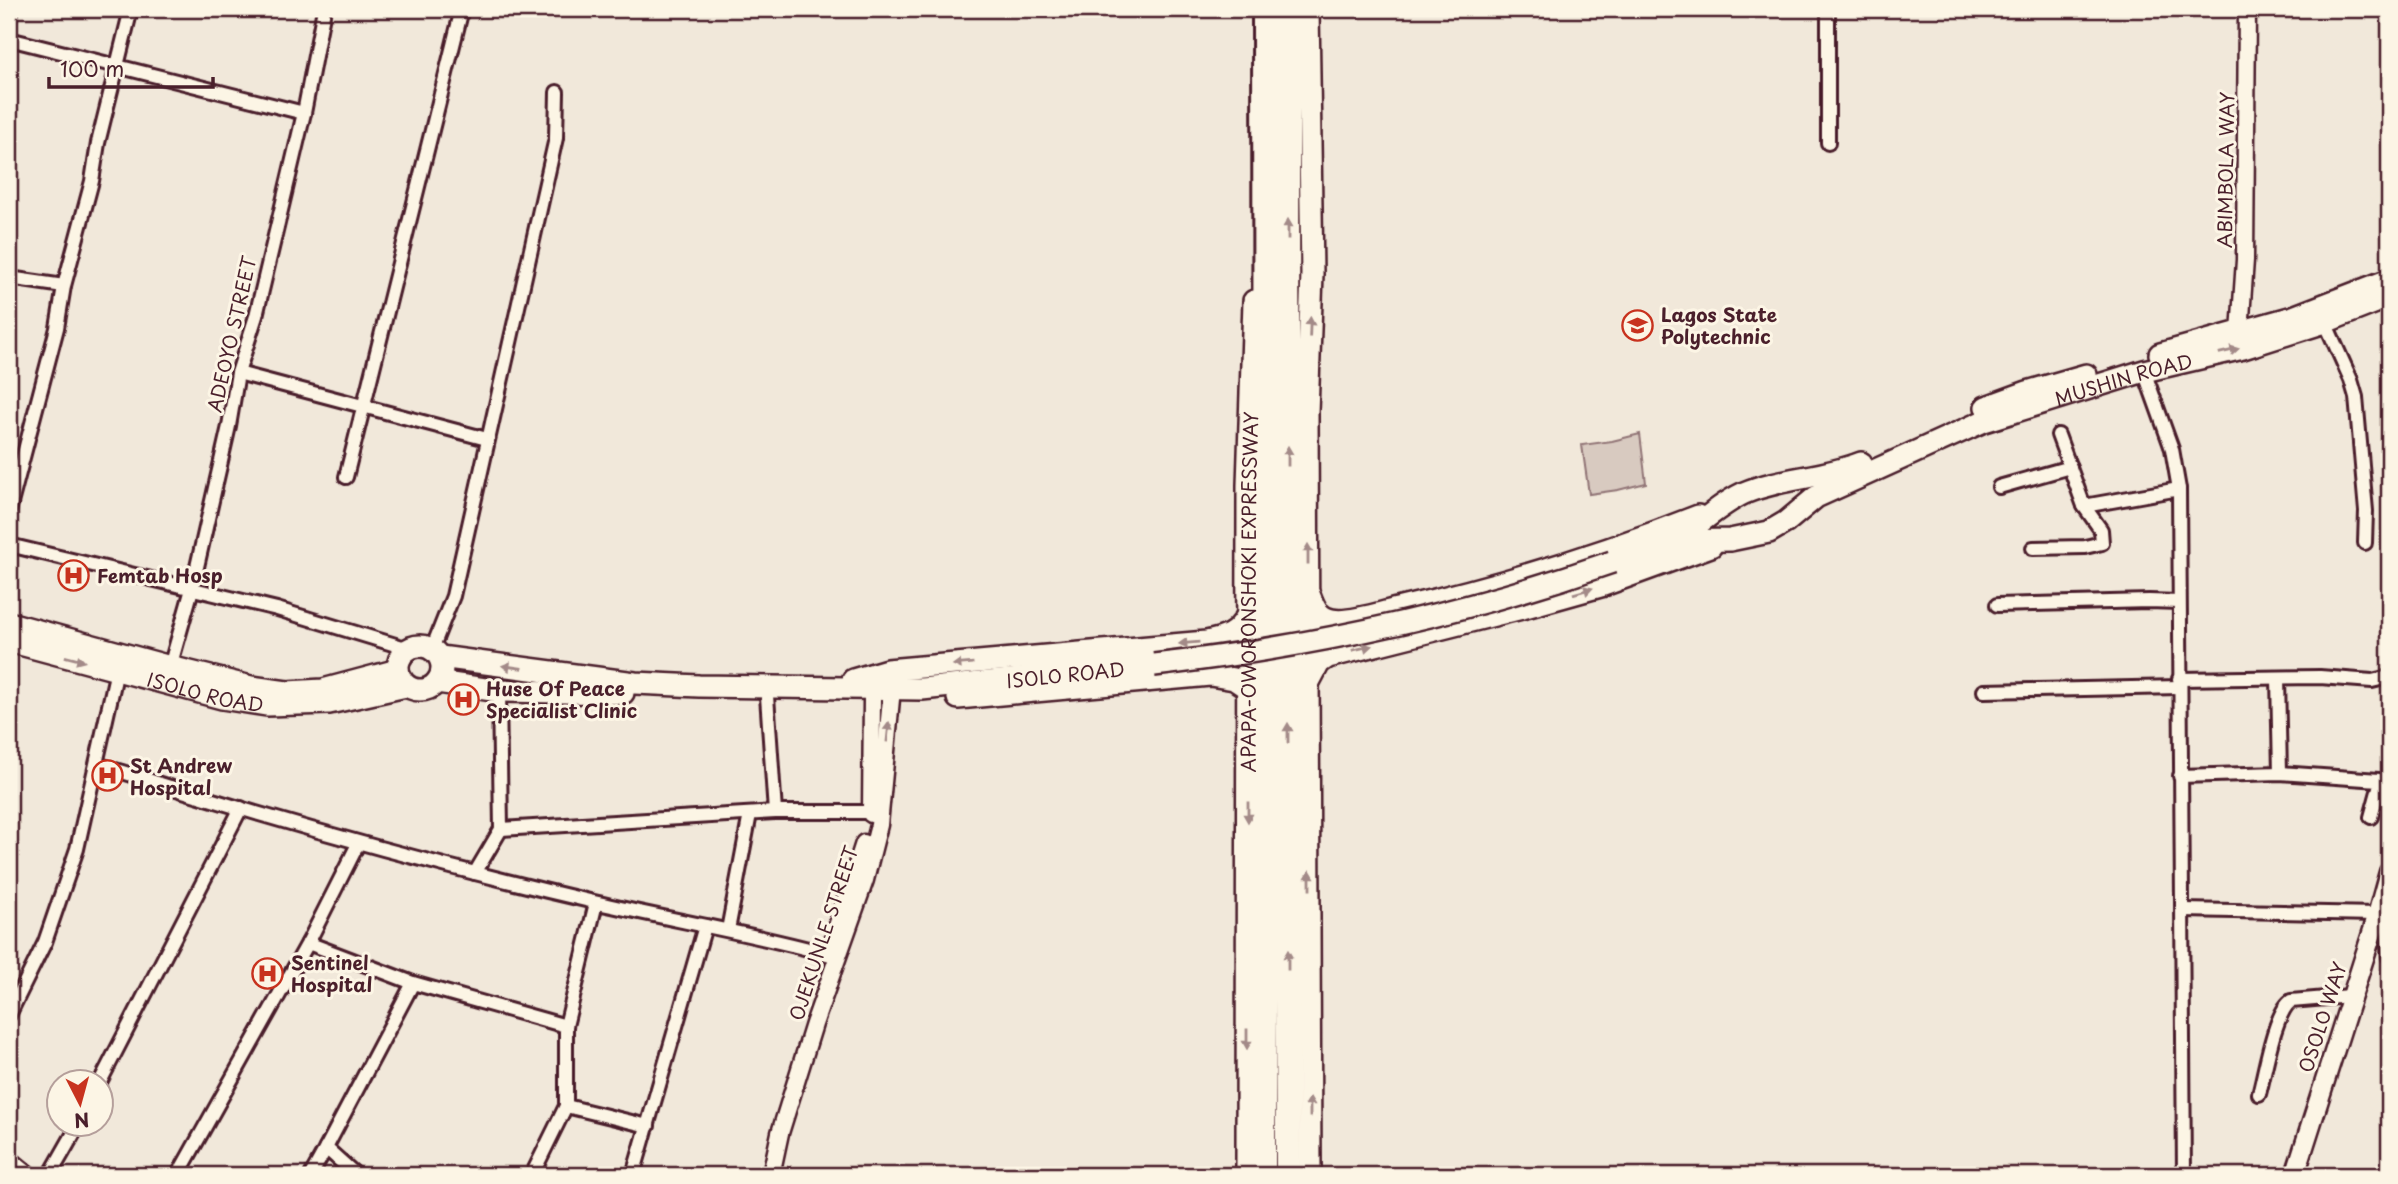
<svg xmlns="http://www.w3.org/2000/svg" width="2398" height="1184" viewBox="0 0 2398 1184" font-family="'Playpen Sans',sans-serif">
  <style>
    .green { fill: #d8cac0; stroke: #917476; stroke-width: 2 }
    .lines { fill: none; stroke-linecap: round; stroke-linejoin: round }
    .minor-casing { stroke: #4a1f2b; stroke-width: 18 }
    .tertiary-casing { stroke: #4a1f2b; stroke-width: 21 }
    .secondary-casing { stroke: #4a1f2b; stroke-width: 23 }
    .primary-casing { stroke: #4a1f2b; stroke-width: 26 }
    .motorway-casing { stroke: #4a1f2b; stroke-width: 30 }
    .minor { stroke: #fcf5e5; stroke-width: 12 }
    .tertiary { stroke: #fcf5e5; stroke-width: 16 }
    .secondary { stroke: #fcf5e5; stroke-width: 18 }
    .primary { stroke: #fcf5e5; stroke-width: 21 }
    .motorway { stroke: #fcf5e5; stroke-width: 24 }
    .primary-bridge-casing { stroke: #4a1f2b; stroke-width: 26; stroke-linecap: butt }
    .primary-bridge { stroke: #fcf5e5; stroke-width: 21 }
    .oneway { fill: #a38a88 }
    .labels { text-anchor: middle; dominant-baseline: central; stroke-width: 6; stroke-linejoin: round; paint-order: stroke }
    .street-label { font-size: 19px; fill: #4a1f2b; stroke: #fcf5e5 }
    .poi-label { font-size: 19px; font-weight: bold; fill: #4a1f2b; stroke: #fcf5e5; text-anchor: start }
  </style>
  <rect width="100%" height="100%" fill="#f1e8da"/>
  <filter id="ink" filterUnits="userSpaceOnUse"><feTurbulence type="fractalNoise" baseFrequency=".0143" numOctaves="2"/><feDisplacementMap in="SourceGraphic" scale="14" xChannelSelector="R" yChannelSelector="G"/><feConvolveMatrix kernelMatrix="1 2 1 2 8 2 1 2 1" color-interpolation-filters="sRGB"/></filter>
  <g filter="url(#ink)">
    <path class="green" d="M1640,434L1646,483L1618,490L1589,494L1582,445L1612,441Z"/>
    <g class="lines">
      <defs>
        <g id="minor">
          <path d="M9,20L12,9"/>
          <path d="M9,39L304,113"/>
          <path d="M1828,143V9"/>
          <path d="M9,278L64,286"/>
          <path d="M2325,322L2351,380L2356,397L2366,511L2365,543"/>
          <path d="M2144,371L2172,449L2179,489L2184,1175"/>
          <path d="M238,373L487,439"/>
          <path d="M2058,435L2084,506L2179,489"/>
          <path d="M346,477L462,9"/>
          <path d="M1999,487L2070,467"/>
          <path d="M9,511L57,328L64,286L92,181L98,143L131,9"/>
          <path d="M9,545L277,609L409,649"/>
          <path d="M2033,548L2085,547L2102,543L2101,530L2084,506"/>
          <path d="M1997,605L2149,601L2179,602"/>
          <path d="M432,649L453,596L545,187L556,138L557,92"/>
          <path d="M170,667L192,589L229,426L238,373L256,316L304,113L324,9"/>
          <path d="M2278,678L2280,773"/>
          <path d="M2179,679L2320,677L2372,681L2389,677"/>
          <path d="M499,691L501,829L775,812"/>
          <path d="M1984,691L2180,687"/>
          <path d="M767,696L775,812H871"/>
          <path d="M97,764C261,817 426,863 594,902C675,921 758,934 838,957"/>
          <path d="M2180,776L2280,773L2379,780L2380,784L2371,817"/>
          <path d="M475,873L501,829"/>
          <path d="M2183,910L2377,914"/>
          <path d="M2387,927L2389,957"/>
          <path d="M728,930L750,814"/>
          <path d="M308,943L413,983"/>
          <path d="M9,1015L45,942L77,849L117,670"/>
          <path d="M566,1026L596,903"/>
          <path d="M100,1082L241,808"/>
          <path d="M2259,1094C2265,1073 2274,1013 2291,1001L2350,996"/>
          <path d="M326,1148L413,983L566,1026V1106"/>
          <path d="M9,1157L31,1175"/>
          <path d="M50,1175L79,1124"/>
          <path d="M178,1175L308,943L358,844"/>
          <path d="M311,1175L326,1148L356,1175"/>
          <path d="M532,1175L566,1106L648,1126"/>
          <path d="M633,1175L705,926"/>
        </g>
        <g id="tertiary">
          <path d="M2240,332L2245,260L2247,9"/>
          <path d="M871,814L872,698"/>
          <path d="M831,945L864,843"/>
          <path d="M771,1175L780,1133L814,1024L865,880L879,825L891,699"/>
        </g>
        <path id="secondary" d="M2295,1175L2373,930L2389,872"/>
        <g id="primary">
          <path d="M1308,9L1312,274L1307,412L1310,1175"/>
          <path d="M2160,354L2293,317L2389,280"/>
          <path d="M1986,407L2027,392L2086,375"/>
          <path d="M1676,541C1698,525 1719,505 1744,493C1779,478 1823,478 1861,463"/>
          <path id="s1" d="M1612,562L1676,541L1730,540L1769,532L1786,522L1816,497L1984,421L2144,371L2243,348L2325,322L2389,297"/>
          <path d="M1309,594C1314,607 1317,617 1332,620C1349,624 1383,612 1401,608C1502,585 1601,554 1698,516"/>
          <path d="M9,623L170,667L251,687L287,692L323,690L398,670"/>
          <path id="s2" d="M9,641L222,698L267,705L329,703L406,686"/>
          <circle cx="420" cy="668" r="22"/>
          <path id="s3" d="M440,657L635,683L699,686L922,689L1154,665"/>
          <path d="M853,680L887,670L1206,642C1226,638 1237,634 1247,616"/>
          <path d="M1310,680L1319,663L1328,657L1526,607L1601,586L1711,546"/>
          <path d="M437,682L499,691L623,693"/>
          <path d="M958,698L1210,675L1234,679L1249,689"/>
          <path id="s4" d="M1247,1175L1248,485L1254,301"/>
        </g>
        <g id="motorway">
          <path d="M1287,9L1288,1175"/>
          <path d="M1263,1175L1266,651L1265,9"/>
        </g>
      </defs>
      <use href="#minor" class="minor-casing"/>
      <use href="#tertiary" class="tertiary-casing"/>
      <use href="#secondary" class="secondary-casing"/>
      <use href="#primary" class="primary-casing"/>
      <use href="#motorway" class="motorway-casing"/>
      <use href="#minor" class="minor"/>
      <use href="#tertiary" class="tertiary"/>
      <use href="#secondary" class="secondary"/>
      <use href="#primary" class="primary"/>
      <use href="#motorway" class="motorway"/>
      <defs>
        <path id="primary-bridge" d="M1154,665C1310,647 1464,614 1612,562"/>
      </defs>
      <use href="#primary-bridge" class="primary-bridge-casing"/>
      <use href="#primary-bridge" class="primary-bridge"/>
    </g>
    <defs><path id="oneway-solid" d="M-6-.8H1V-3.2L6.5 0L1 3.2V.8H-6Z" transform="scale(1.75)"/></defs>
    <g class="oneway">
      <use href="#oneway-solid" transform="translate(1288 229) rotate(-90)"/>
      <use href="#oneway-solid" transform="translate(1310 327) rotate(-88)"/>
      <use href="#oneway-solid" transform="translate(2229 351) rotate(-13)"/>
      <use href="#oneway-solid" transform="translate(1288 456) rotate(-90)"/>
      <use href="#oneway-solid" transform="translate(1308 554) rotate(-90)"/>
      <use href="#oneway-solid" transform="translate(1583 591) rotate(-16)"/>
      <use href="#oneway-solid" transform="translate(1189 643) rotate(175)"/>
      <use href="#oneway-solid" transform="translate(1362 648) rotate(-13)"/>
      <use href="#oneway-solid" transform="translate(75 659) rotate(15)"/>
      <use href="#oneway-solid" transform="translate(963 664) rotate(175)"/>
      <use href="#oneway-solid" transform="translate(512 667) rotate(-172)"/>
      <use href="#oneway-solid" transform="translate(888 732) rotate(-84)"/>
      <use href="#oneway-solid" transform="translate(1288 733) rotate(-90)"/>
      <use href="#oneway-solid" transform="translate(1248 812) rotate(90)"/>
      <use href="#oneway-solid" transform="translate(1310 880) rotate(-90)"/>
      <use href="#oneway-solid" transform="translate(1288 960) rotate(-90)"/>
      <use href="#oneway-solid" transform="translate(1247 1039) rotate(90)"/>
      <use href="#oneway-solid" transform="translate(1310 1107) rotate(-90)"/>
    </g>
  </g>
  <defs>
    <symbol id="university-ring" viewBox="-11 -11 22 22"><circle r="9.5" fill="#fcf5e5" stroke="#c8321e" stroke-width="1.5"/><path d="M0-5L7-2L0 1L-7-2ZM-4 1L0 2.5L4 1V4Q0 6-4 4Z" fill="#c8321e"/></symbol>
    <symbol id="hospital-ring" viewBox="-11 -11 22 22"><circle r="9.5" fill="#fcf5e5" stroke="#c8321e" stroke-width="1.5"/><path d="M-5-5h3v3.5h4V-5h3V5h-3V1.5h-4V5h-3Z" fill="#c8321e"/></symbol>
  </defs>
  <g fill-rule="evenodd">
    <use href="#university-ring" x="1620" y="308" width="35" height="35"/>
    <use href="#hospital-ring" x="56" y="558" width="35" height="35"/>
    <use href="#hospital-ring" x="446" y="682" width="35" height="35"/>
    <use href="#hospital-ring" x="90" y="758" width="35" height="35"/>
    <use href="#hospital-ring" x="250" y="956" width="35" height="35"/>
  </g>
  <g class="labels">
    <g class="street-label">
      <text transform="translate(2225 170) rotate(-89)">ABIMBOLA WAY</text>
      <text transform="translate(231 334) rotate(-77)">ADEOYO STREET</text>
      <text stroke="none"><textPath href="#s1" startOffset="550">MUSHIN ROAD</textPath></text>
      <text stroke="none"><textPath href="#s4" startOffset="583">APAPA-OWORONSHOKI EXPRESSWAY</textPath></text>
      <text stroke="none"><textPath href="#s3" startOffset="628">ISOLO ROAD</textPath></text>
      <text stroke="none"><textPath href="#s2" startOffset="203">ISOLO ROAD</textPath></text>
      <text transform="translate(823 933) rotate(-72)">OJEKUNLE STREET</text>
      <text transform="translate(2322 1017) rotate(-72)">OSOLO WAY</text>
    </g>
    <g class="poi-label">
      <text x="1661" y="314">Lagos State<tspan x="1661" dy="22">Polytechnic</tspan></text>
      <text x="97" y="575">Femtab Hosp</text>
      <text x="486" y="688">Huse Of Peace<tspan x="486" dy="22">Specialist Clinic</tspan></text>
      <text x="130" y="765">St Andrew<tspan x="130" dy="22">Hospital</tspan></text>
      <text x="291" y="962">Sentinel<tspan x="291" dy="22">Hospital</tspan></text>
    </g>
  </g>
  <rect width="2398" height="1184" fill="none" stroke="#fcf5e5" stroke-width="35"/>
  <rect x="18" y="18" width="2363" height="1149" fill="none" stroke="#4a1f2b" stroke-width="2.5" filter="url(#ink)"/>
  <g transform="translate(80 1103) rotate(174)"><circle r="33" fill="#fcf5e5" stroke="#b59f9b" stroke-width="2"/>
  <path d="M0-5L12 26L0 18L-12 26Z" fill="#c8321e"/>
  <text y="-10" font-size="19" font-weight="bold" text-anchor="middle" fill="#4a1f2b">N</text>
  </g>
  <path d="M49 77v10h164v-10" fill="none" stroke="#4a1f2b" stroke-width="3.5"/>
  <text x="60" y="77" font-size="21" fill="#4a1f2b" stroke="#fcf5e5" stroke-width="5" paint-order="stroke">100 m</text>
</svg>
